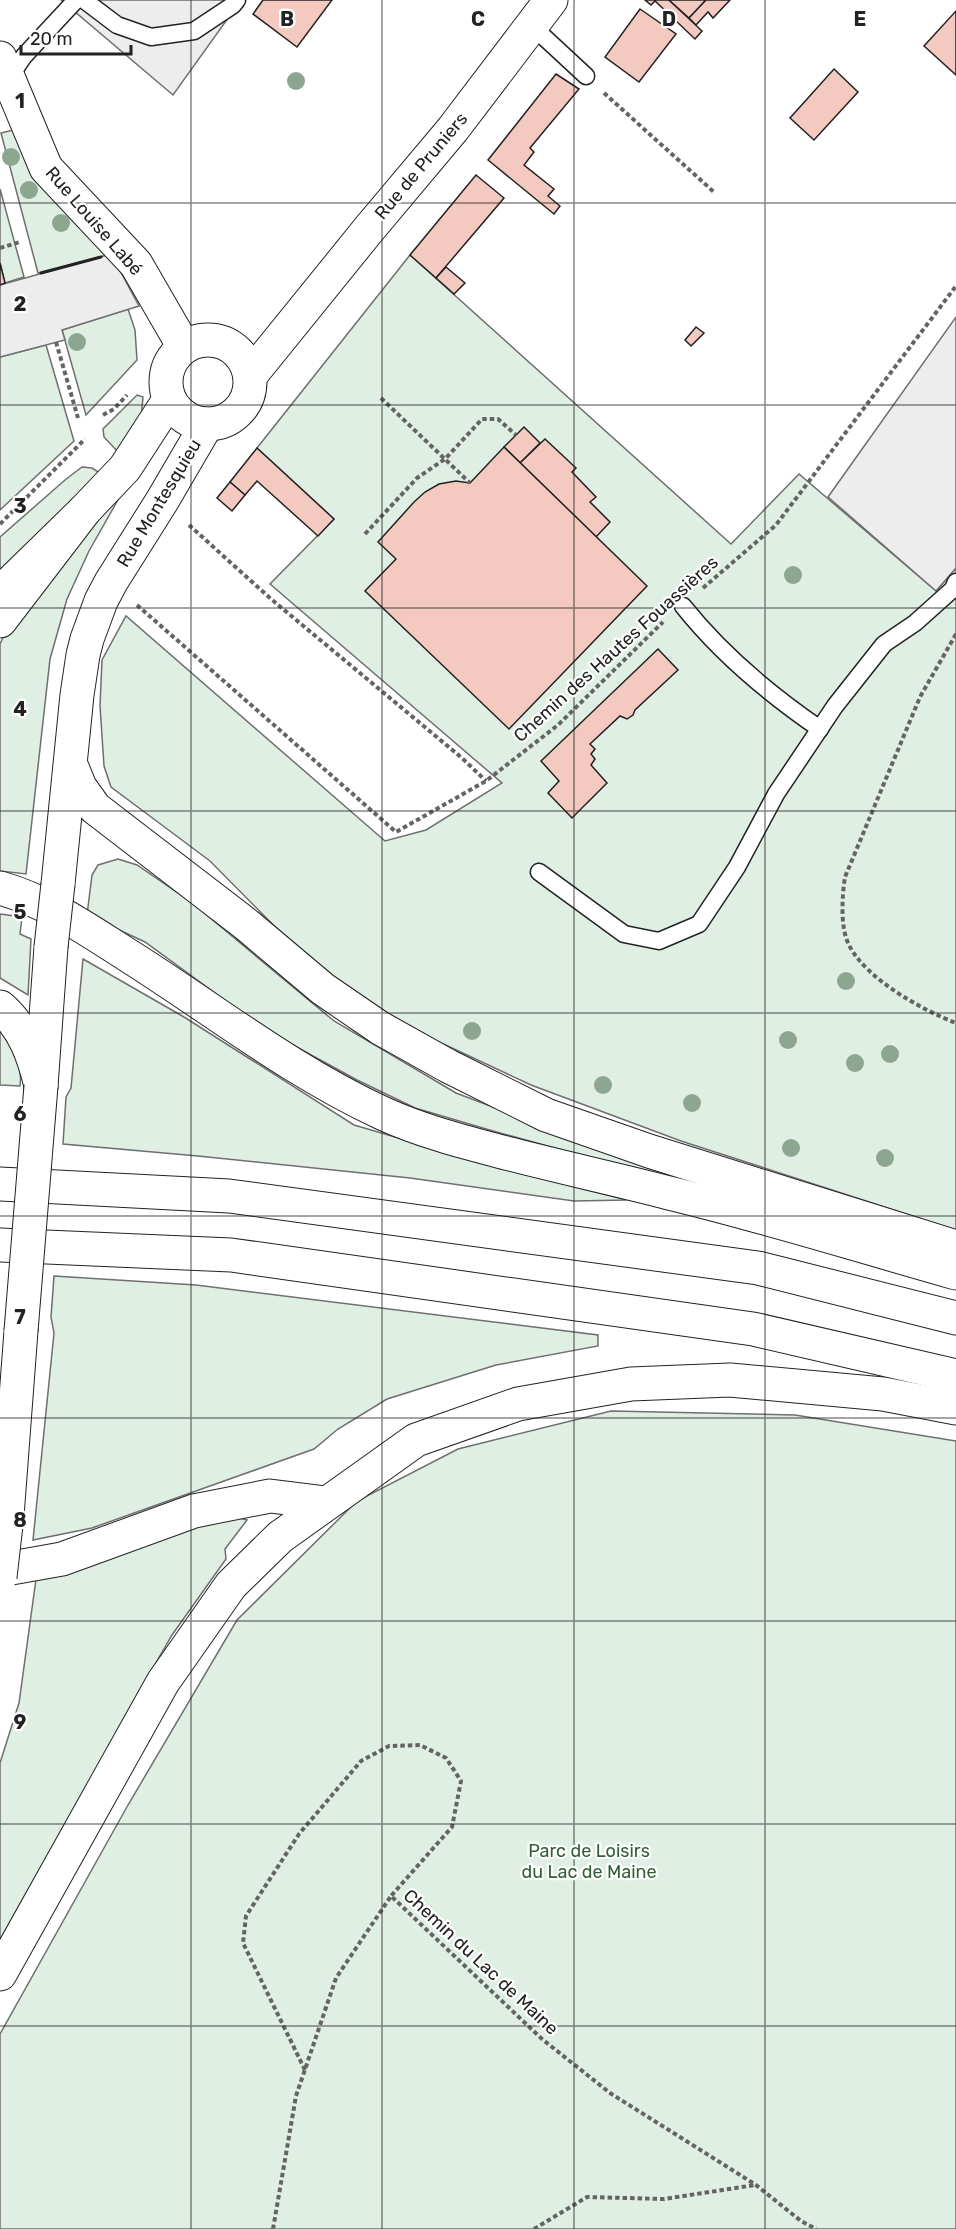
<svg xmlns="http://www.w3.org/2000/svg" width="956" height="2229" viewBox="0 0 956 2229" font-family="Rubik,sans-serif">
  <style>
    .green { fill: #e0efe3; stroke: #6f6f6f; stroke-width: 1.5 }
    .parking { fill: #ededed; stroke: #6f6f6f; stroke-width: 1.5 }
    .building { fill: #f3c9c0; stroke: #222; stroke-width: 1.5 }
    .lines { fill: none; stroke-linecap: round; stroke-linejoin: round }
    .service-casing { stroke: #222; stroke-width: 19 }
    .minor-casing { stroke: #222; stroke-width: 35 }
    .tertiary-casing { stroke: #222; stroke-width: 35 }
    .trunk-casing { stroke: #222; stroke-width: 35 }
    .path { stroke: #646464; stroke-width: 4; stroke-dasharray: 4.5 3; stroke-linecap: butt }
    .service { stroke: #fff; stroke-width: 16 }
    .minor { stroke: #fff; stroke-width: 33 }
    .tertiary { stroke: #fff; stroke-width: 33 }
    .trunk { stroke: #fff; stroke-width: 33 }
    .tertiary-bridge-casing { stroke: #222; stroke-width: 35; stroke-linecap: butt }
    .tertiary-bridge { stroke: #fff; stroke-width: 33 }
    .wall { stroke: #222; stroke-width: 3 }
    .tree { fill: #8da692 }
    .grid { fill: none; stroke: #222; stroke-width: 1.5; stroke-opacity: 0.55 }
    .labels { text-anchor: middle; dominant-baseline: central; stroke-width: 4.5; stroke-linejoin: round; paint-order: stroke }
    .street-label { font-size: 18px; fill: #222; stroke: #fff }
    .park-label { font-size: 18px; fill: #2f5e38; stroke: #fff }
    .grid-label { font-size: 20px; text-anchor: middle; font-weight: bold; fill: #222; stroke: #fff; stroke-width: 4.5; stroke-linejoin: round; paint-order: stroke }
  </style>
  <rect width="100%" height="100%" fill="#fff"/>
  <g class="green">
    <path d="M13,130L111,254L38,273L1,133Z"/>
    <path d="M0,189L24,277L5,283L0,263Z"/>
    <path d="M410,255L731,544L799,474L936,591L956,568V1230L681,1141L531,1085L437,1041L377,1007L305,957L210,861L111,787L104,766L100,706L102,660L126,616L385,841L426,830L502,783L270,584L334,519L257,448Z"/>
    <path d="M128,309L135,330L137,360L86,415L62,330Z"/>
    <path d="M46,345L74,441L0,510V357Z"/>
    <path d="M137,395L143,397L141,419L120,454L104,437L103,429Z"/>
    <path d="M82,467L92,468L100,473L0,577V537L65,480Z"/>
    <path d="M119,498L89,551L67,599L50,659L26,874L0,871V644L13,616L44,571Z"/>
    <path d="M118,859L137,865L191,902L334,1021L456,1093L666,1173L656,1176L493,1131L415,1108L357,1080L267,1031L145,942L87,915L92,875L98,865Z"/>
    <path d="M0,914L22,917L20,934L31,939L28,995L0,978Z"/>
    <path d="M83,959L184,1017L354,1125L512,1171L627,1200L574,1201L410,1178L198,1156L63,1144L66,1097L71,1088Z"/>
    <path d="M0,1027C12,1047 23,1062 20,1086L0,1085Z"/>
    <path d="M54,1276L196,1285L598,1335V1346L496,1365L387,1399L338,1429L314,1449L92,1528L33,1540L54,1333L51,1317Z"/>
    <path d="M611,1411L795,1415L956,1441V2229H0V2034L128,1805L237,1620L357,1501L458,1449Z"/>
    <path d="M228,1515L247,1520L225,1549L226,1559L172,1635L122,1722L0,1958V1763L19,1703L37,1572Z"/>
  </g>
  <g class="parking">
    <path d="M61,0H241L173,95Z"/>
    <path d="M111,254L139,306L62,330L65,340L0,357V285Z"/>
    <path d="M956,317V568L936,591L828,497Z"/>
  </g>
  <g class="building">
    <path d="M263,0H332L297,47L253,14Z"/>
    <path d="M645,0H669L702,31L695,39L655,1L651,5Z"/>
    <path d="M669,0H706L689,18Z"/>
    <path d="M706,0H730L713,18L708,12L696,25L689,18Z"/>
    <path d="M640,9L676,34L639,82L605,57Z"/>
    <path d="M956,11V75L924,46Z"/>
    <path d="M834,69L858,92L814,140L790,118Z"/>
    <path d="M556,74L579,89L530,148L534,152L524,165L554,189L548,196L560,206L554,214L488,160Z"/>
    <path d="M476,175L504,198L436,278L410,255Z"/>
    <path d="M0,263L5,283L0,285Z"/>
    <path d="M446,267L465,283L454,294L436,278Z"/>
    <path d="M696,327L704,333L691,346L685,340Z"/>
    <path d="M524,427L540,443L520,463L504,447Z"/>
    <path d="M545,439L576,468L572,472L596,497L590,502L610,522L596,537L520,463Z"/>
    <path d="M504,447L647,586L509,729L365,591L396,559L378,542L414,502L425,492L439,484L456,481L470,483Z"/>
    <path d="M257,448L334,519L318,536L257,481L245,495L230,482Z"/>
    <path d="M230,482L245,495L232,511L217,498Z"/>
    <path d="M658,649L678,670L635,710L633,715L627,719L620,716L590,744L595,749L591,754L595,759L591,765L607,783L572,818L548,793L559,781L541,761Z"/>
  </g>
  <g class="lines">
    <defs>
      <g id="service">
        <path d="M84,0L117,25L151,37L194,31L233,5L237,0"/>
        <path d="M531,25L586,76"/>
        <path d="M9,78L24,56L76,0"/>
        <path d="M683,606C722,655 769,694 820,729"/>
        <path d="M539,872L624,934L659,941L699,924L737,867L776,794L835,706L884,644L915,623L953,589L956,582"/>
      </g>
      <path id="minor" d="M0,58L46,168L136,264L184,347"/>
      <g id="tertiary">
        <circle cx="208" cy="382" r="42"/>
        <path d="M250,376L369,229L453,129L551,0"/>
        <path d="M0,621L85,510L125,468L169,400"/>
        <path d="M58,884L77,695L83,655L87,639L101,601L111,582L162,501L207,424"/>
        <path d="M41,1086L51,947"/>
        <path d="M7,1516L21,1331"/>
      </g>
      <g id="trunk">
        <path d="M0,593L85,510"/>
        <path d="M71,765L80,787L95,808L247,925L323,989L380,1028L448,1066L546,1115L649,1151L956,1247"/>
        <path d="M0,888C47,901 88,930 129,956C213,1009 291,1071 382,1113C421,1131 464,1142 506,1153C560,1167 615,1179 669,1193C765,1216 860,1246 956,1273"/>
        <path d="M0,1007C24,1027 34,1057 41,1086"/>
        <path d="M0,1184L229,1196L758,1268L956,1318"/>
        <path d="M0,1245L231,1255L753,1329L956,1376"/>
        <path d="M0,1570L62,1559L194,1511L270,1496L326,1503"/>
        <path d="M0,1974L163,1682L231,1585L280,1537L416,1440L518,1404L631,1384L730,1380L883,1394L956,1408"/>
      </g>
    </defs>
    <use href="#service" class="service-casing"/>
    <use href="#minor" class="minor-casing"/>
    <use href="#tertiary" class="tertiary-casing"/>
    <use href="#trunk" class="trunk-casing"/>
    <g class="path">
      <path d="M604,93L715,193"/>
      <path d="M0,248L20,242"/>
      <path d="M56,342L78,418"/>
      <path d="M381,398L470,483"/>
      <path d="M103,415L114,409L127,395"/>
      <path d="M0,524L85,439"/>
      <path d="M189,525L271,599L462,758L486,781"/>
      <path d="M365,534L417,478L445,459L482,419H498L516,435"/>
      <path d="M703,588L776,525L956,286"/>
      <path d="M137,605L396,832L486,781L558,725L663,622"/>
      <path d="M956,634L920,697L845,877C842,896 840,928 849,945C866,979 922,1010 956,1023"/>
      <path d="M305,2070L243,1943L246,1916L299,1834L361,1761L389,1746L420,1745L446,1758L461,1781L452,1827L391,1896"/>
      <path d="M273,2229L296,2096L336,1978L391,1896L542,2039L610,2093L756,2185L801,2221L816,2229"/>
      <path d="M534,2229L587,2197L664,2199L755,2185"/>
    </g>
    <use href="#service" class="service"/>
    <use href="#minor" class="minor"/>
    <use href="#tertiary" class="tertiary"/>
    <use href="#trunk" class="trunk"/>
    <defs>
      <g id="tertiary-bridge">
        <path d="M51,947L58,884"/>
        <path d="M21,1331L41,1086"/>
        <path d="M0,1577L7,1516"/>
      </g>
    </defs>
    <use href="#tertiary-bridge" class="tertiary-bridge-casing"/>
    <use href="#tertiary-bridge" class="tertiary-bridge"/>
    <path class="wall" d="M41,273L101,257"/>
  </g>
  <g class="tree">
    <circle cx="296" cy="81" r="9"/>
    <circle cx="11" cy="157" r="9"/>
    <circle cx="29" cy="190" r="9"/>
    <circle cx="61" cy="223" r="9"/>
    <circle cx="77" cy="342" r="9"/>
    <circle cx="793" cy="575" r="9"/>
    <circle cx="846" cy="981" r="9"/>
    <circle cx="472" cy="1031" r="9"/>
    <circle cx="788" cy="1040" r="9"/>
    <circle cx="890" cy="1054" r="9"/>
    <circle cx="855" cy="1063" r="9"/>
    <circle cx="603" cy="1085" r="9"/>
    <circle cx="692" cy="1103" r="9"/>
    <circle cx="791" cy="1148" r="9"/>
    <circle cx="885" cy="1158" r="9"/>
  </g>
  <path class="grid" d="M191,0V2229M382,0V2229M574,0V2229M765,0V2229M0,203H956M0,405H956M0,608H956M0,811H956M0,1013H956M0,1216H956M0,1418H956M0,1621H956M0,1824H956M0,2026H956"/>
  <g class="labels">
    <g class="street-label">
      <text transform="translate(421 166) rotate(-50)">Rue de Pruniers</text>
      <text transform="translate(94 221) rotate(49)">Rue Louise Labé</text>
      <text transform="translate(159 503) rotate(-59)">Rue Montesquieu</text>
      <text transform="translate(616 649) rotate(-42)">Chemin des Hautes Fouassières</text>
      <text transform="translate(481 1962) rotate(43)">Chemin du Lac de Maine</text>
    </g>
    <g class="park-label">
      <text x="589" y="1851">Parc de Loisirs<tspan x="589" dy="21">du Lac de Maine</tspan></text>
    </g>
  </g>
  <g class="grid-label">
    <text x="287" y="26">B</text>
    <text x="478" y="26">C</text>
    <text x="669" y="26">D</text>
    <text x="860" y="26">E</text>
    <text x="20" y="108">1</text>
    <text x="20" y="311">2</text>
    <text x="20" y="513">3</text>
    <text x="20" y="716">4</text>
    <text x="20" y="919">5</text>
    <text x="20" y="1121">6</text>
    <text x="20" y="1324">7</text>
    <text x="20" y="1527">8</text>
    <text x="20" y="1729">9</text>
  </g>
  <path d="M21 45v9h110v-9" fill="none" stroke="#222222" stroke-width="3"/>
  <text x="30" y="45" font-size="18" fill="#222222" stroke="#ffffff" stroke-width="4.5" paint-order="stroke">20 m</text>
</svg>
